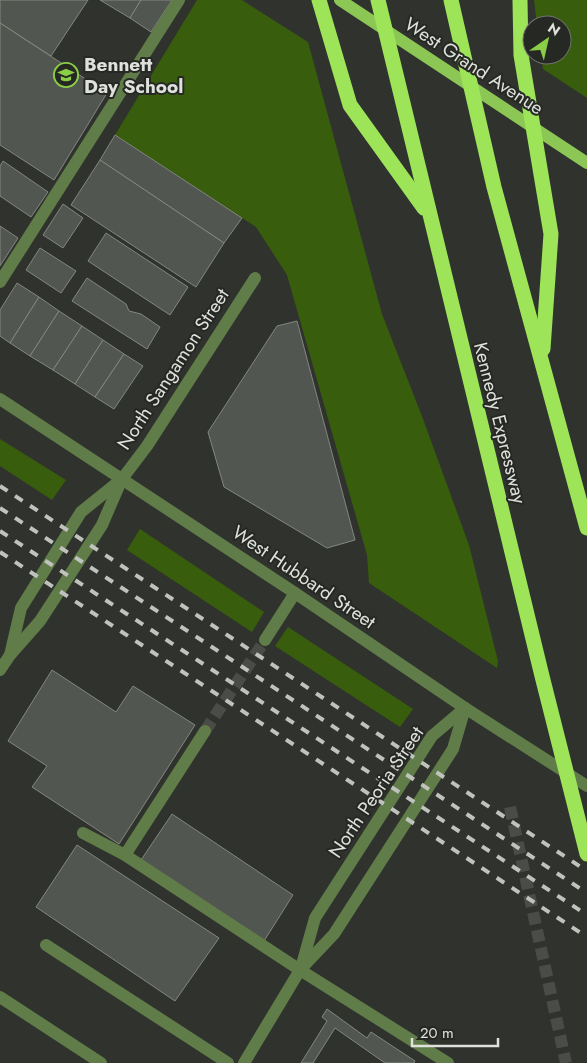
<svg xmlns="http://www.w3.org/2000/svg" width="587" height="1063" viewBox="0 0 587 1063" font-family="Jost,sans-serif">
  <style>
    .green { fill: #385d0d }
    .building { fill: #525650; stroke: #828780 }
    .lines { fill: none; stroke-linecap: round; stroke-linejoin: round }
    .minor-tunnel { stroke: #4a4d47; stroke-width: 12; stroke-dasharray: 12 6; stroke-linecap: butt }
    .minor { stroke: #607d49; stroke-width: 12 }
    .major { stroke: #8cc756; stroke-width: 12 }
    .highway { stroke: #9de459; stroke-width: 15 }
    .rail { stroke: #bfc2bd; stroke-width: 4; stroke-dasharray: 9 9; stroke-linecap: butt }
    .labels { text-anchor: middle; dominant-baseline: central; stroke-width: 4; stroke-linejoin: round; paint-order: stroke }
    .poi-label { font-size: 19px; font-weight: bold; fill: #dfe1dd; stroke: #262923; text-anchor: start }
    .street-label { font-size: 19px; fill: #dfe1dd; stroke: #262923 }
  </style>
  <rect width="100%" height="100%" fill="#30332d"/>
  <g class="green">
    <path d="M197,0H242L308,42L382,314L423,419L469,545L498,661L497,668L369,583L367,555L287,275L256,227L115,135Z"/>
    <path d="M534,0H587V98L543,69L541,55H562V25H537Z"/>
    <path d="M0,439L66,480L52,500L0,466Z"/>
    <path d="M140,529L264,612L252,632L127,550Z"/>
    <path d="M288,627L413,709L400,727L275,646Z"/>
  </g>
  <g class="building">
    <path d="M0,0H88L51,56L0,23Z"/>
    <path d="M100,0H141L130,18Z"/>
    <path d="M141,0H172L151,32L130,18Z"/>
    <path d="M0,23L107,93L54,180L0,145Z"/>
    <path d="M115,135L242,218L224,243L100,160Z"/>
    <path d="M100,160L224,243L196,287L71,205Z"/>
    <path d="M3,161L48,192L31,217L0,196V166Z"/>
    <path d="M63,204L83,218L63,248L43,235Z"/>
    <path d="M0,226L18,238L0,266Z"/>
    <path d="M106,233L188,287L170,315L88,261Z"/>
    <path d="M40,248L76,271L61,293L26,270Z"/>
    <path d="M87,278L126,304L129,311L141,314L160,327L147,349L72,301Z"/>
    <path d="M17,283L39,297L10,343L0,336V310Z"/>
    <path d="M39,297L59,311L30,356L10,343Z"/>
    <path d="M59,311L82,326L53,370L30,356Z"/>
    <path d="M297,321L355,540L327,548L224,487L208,432L277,326Z"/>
    <path d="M82,326L103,340L75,384L53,370Z"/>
    <path d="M103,340L124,354L95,397L75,384Z"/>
    <path d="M124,354L143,366L114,409L95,397Z"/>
    <path d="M52,670L116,712L133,686L195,725L119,844L32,787L47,766L8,741Z"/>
    <path d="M172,814L293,895L264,941L141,860Z"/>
    <path d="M77,845L219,938L175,1001L36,907Z"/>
    <path d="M327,1009L367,1038L371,1032L415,1061L414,1063H385L335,1028L313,1063H301L327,1021L322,1017Z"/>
  </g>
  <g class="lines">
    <g class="minor-tunnel">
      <path d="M205,731L265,640"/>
      <path d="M510,807L566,1063"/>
    </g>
    <g class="minor">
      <path d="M0,282L179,0"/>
      <path d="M0,399L295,593L465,708L587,786"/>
      <path d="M265,640L295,593"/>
      <path d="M10,655L21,608L81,512L122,479L147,446L255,278"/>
      <path d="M0,670L10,655L40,621L102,525L121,481"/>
      <path d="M83,833L125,855L300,970L448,1063"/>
      <path d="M125,855L205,731"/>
      <path d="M46,945L228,1063"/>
      <path d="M301,968L315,918L432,736L465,708"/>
      <path d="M0,997L101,1063"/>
      <path d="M244,1063L300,970L334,934L453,749L465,708"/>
    </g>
    <path class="major" d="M340,0L587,163"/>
    <g class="highway">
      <path d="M319,0L350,105L424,208"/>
      <path d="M378,0L542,676L587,854"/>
      <path d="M451,0L494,187L587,528"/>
      <path d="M520,0L521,55L551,234L543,349"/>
    </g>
    <g class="rail">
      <path d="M0,486L587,871"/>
      <path d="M0,508L587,893"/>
      <path d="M0,531L587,915"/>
      <path d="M0,552L587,937"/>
    </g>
  </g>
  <defs>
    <symbol id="school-ring" viewBox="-11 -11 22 22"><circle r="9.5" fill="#262923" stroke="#8ace47" stroke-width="1.5"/><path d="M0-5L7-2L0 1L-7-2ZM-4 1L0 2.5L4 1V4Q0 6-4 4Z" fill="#8ace47"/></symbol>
  </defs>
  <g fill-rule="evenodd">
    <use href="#school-ring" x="52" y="61" width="28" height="28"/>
  </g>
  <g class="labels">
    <g class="poi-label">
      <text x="84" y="64">Bennett<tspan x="84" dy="22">Day School</tspan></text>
    </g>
    <g class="street-label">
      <text transform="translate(474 66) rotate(33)">West Grand Avenue</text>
      <text transform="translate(173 369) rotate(-57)">North Sangamon Street</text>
      <text transform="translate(500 423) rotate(76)">Kennedy Expressway</text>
      <text transform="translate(304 577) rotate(34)">West Hubbard Street</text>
      <text transform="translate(376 792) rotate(-56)">North Peoria Street</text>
    </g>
  </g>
  <g transform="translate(547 40) rotate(34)"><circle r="24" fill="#262923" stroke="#70736d"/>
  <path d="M0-4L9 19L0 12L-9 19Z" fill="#8ace47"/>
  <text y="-8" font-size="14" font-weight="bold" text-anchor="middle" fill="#dfe1dd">N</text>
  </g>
  <path d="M412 1038v8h86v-8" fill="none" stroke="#dfe1dd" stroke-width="2.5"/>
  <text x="420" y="1038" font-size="15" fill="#dfe1dd" stroke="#262923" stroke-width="4" paint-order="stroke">20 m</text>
</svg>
